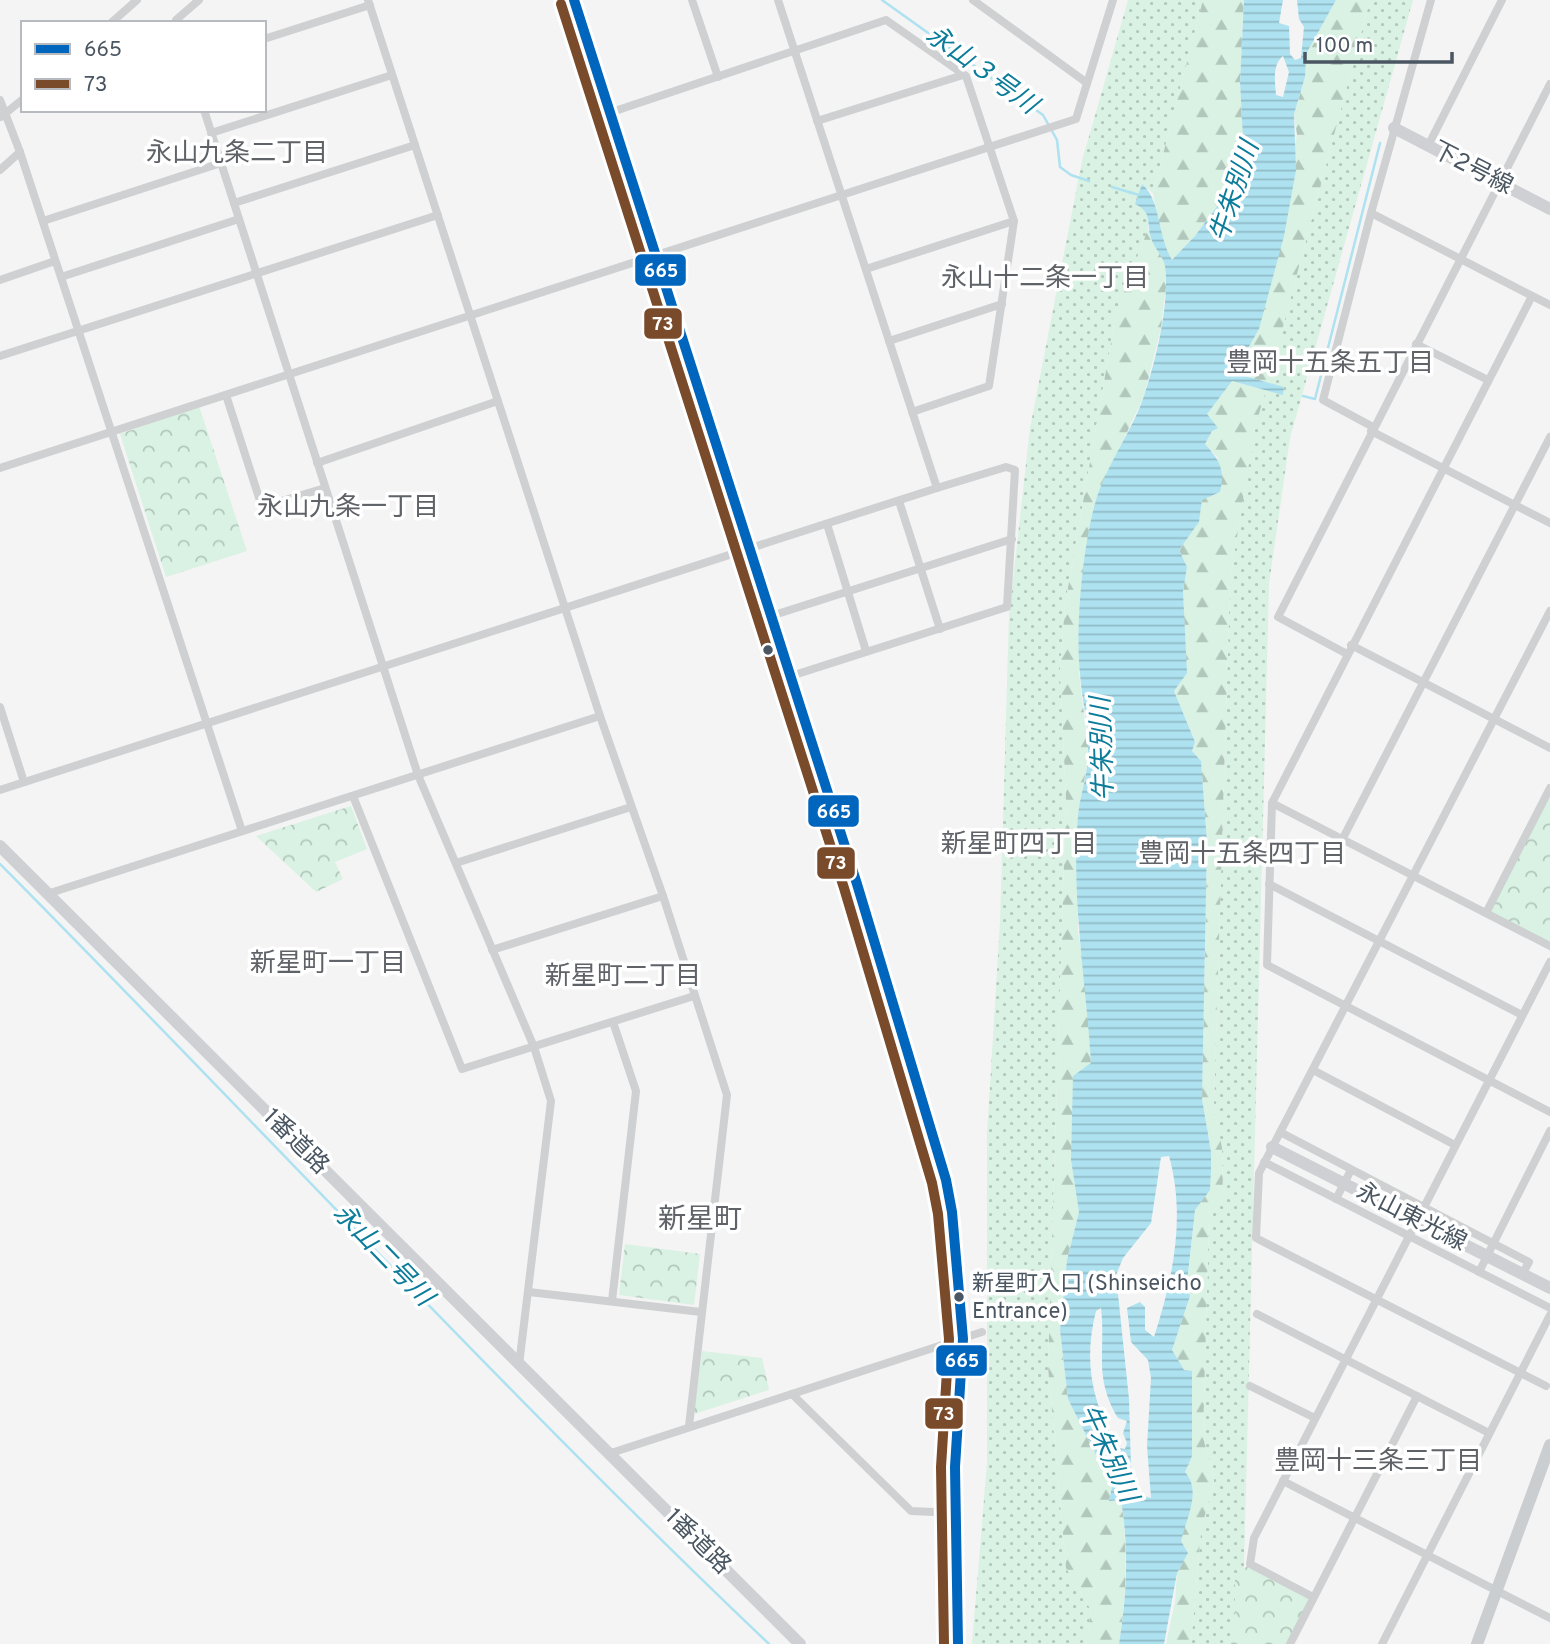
<svg xmlns="http://www.w3.org/2000/svg" width="1550" height="1644" viewBox="0 0 1550 1644" font-family="Overpass,'Noto Sans JP',sans-serif">
  <style>
    .grass { fill: url(#grass-dots) }
    .forest { fill: url(#forest-firs) }
    .park { fill: url(#park-crowns) }
    .water { fill: url(#water-rules); fill-rule: evenodd }
    .lines { fill: none; stroke-linecap: round; stroke-linejoin: round }
    .stream { stroke: #aee2f0; stroke-width: 2.5 }
    .street { stroke: #ced0d2; stroke-width: 8 }
    .secondary { stroke: #ced0d4; stroke-width: 12 }
    .primary { stroke: #caced1; stroke-width: 12 }
    .bus-1-casing { stroke: #fff; stroke-width: 16 }
    .bus-2-casing { stroke: #fff; stroke-width: 16 }
    .bus-1 { stroke: #0065bd; stroke-width: 10 }
    .bus-2 { stroke: #7a4b2a; stroke-width: 10 }
    .bus-dot { fill: #4a5661; stroke: #fff; stroke-width: 2.5 }
    .labels { text-anchor: middle; dominant-baseline: central; stroke-width: 7; stroke-linejoin: round; paint-order: stroke }
    .bus-label { font-size: 22px; fill: #4a5661; stroke: #fff; text-anchor: start }
    .street-label { font-size: 24px; fill: #4a5661; stroke: #fff }
    .water-label { font-size: 26px; font-style: italic; fill: #0c7c9b; stroke: #fff }
    .neighbourhood-label { font-size: 26px; fill: #5f6368; stroke: #fff }
    .quarter-label { font-size: 28px; fill: #5f6368; stroke: #fff }
    .line-badge { stroke: #fff; stroke-width: 2.5 }
    .badge-label { font-size: 19px; text-anchor: middle; font-weight: bold; fill: #fff }
  </style>
  <defs>
    <pattern id="grass-dots" width="8" height="8" patternUnits="userSpaceOnUse" patternTransform="scale(1.75)"><rect width="8" height="8" fill="#d9f2e3"/><path d="M2 2h.1M6 6h.1" fill="none" stroke="#b2c7bb" stroke-width="1.8" stroke-linecap="round"/></pattern>
    <pattern id="forest-firs" width="22" height="20" patternUnits="userSpaceOnUse" patternTransform="scale(1.75)"><rect width="22" height="20" fill="#d9f2e3"/><path d="M5 1l3.5 6h-7zM16 11l3.5 6h-7z" fill="#b2c7bb"/></pattern>
    <pattern id="park-crowns" width="20" height="18" patternUnits="userSpaceOnUse" patternTransform="scale(1.75)"><rect width="20" height="18" fill="#d9f2e3"/><path d="M2 6a3 3 0 1 1 6 0M12 15a3 3 0 1 1 6 0" fill="none" stroke="#b2c7bb"/></pattern>
    <pattern id="water-rules" width="6" height="5" patternUnits="userSpaceOnUse" patternTransform="scale(1.75)"><rect width="6" height="5" fill="#aee2f0"/><path d="M0 2.5h6" fill="none" stroke="#90bac6"/></pattern>
  </defs>
  <rect width="100%" height="100%" fill="#f4f4f4"/>
  <g class="grass">
    <path d="M1128,0H1203L1153,193L1142,184L1136,204C1149,210 1150,215 1148,229L1116,313L1065,605L1060,668L1066,800L1048,1367L1066,1568L1091,1610L1086,1644H972L987,1463V1135L1000,922L1009,616L1030,428L1082,161Z"/>
    <path d="M1370,0H1413L1290,438L1269,584L1242,1644H1191L1201,1530L1214,1481L1203,1437L1209,1217L1223,1199L1222,1148L1214,1105L1230,581L1254,430L1266,390L1282,394L1284,387L1268,383Z"/>
  </g>
  <g class="forest">
    <path d="M1203,0H1244L1240,82L1244,158L1238,178L1195,236L1172,261L1160,237L1153,193Z"/>
    <path d="M1336,0H1370L1268,383L1234,373L1259,329L1297,135L1294,114L1305,77V54Z"/>
    <path d="M1148,229L1165,262L1166,287L1161,328L1144,396L1099,492L1087,547L1080,625L1079,673L1089,754L1078,815V931L1086,982L1091,1063L1071,1160L1079,1212L1067,1260L1060,1330L1068,1399L1112,1487L1109,1501L1121,1499C1128,1548 1127,1595 1119,1644H1086L1091,1610L1066,1568L1048,1367L1066,800L1060,668L1065,605L1116,313Z"/>
    <path d="M1232,381L1266,390L1254,431L1230,581L1214,1105L1222,1148L1223,1199L1209,1217L1203,1437L1214,1481L1201,1530L1191,1644H1166L1175,1602L1177,1573L1188,1553L1181,1541L1192,1371H1184L1172,1350L1190,1296L1187,1282L1195,1210L1201,1201L1211,1152L1202,1099L1207,842L1201,761L1192,751L1195,742L1174,691L1186,673L1183,591L1187,567L1179,550L1199,522L1202,500L1218,458L1205,444L1212,431L1206,414Z"/>
  </g>
  <g class="park">
    <path d="M199,406L247,551L166,577L120,434Z"/>
    <path d="M1550,788V946L1486,913Z"/>
    <path d="M351,806L367,849L335,862L343,879L316,892L256,836Z"/>
    <path d="M625,1244L700,1254L694,1305L619,1295Z"/>
    <path d="M702,1351L762,1358L769,1390L694,1414Z"/>
    <path d="M1250,1564L1313,1597L1290,1644H1231L1235,1614V1575Z"/>
  </g>
  <path class="water" d="M1244,0H1283L1279,23L1289,26L1290,54L1295,60L1301,58L1304,27L1299,19L1297,0H1336L1306,54L1305,77L1294,114L1296,170L1284,236L1259,329L1234,373L1284,387L1283,395L1232,381L1207,414L1218,428L1212,431L1205,444C1220,461 1225,469 1220,492L1202,500L1199,522L1179,550L1187,567L1183,591L1187,673L1174,691L1195,742L1192,751L1201,761L1207,842L1202,1099L1211,1152V1170L1210,1190L1195,1210L1187,1282L1190,1296L1172,1350L1184,1370L1192,1371V1456L1185,1472C1202,1491 1186,1519 1181,1541L1188,1553L1177,1573L1164,1644H1119C1127,1595 1129,1548 1121,1500L1109,1501L1112,1487L1068,1399L1060,1330L1067,1260L1079,1212L1071,1160L1073,1076L1091,1063C1086,981 1071,898 1078,816C1080,795 1088,774 1088,753C1089,727 1082,701 1080,674C1075,627 1083,536 1099,491C1111,458 1133,429 1144,396C1156,360 1170,303 1165,266C1163,256 1154,248 1151,238C1146,221 1153,213 1135,204L1142,184C1161,200 1157,235 1172,260L1195,236L1238,178L1244,158L1240,82ZM1283,56L1289,72L1283,97L1276,95C1275,81 1272,65 1283,56ZM1169,1156C1186,1217 1173,1278 1154,1337L1145,1330V1307L1140,1302L1127,1308L1131,1342L1148,1360L1151,1378L1147,1446L1151,1498L1138,1494L1131,1468L1129,1399L1116,1275L1123,1258L1151,1223L1161,1157ZM1101,1308C1106,1351 1093,1377 1118,1418L1127,1421L1123,1433L1127,1443L1125,1449L1118,1448C1092,1404 1083,1362 1096,1311Z"/>
  <g class="lines">
    <g class="stream">
      <path d="M882,0L1043,115L1057,140L1060,167L1071,175L1089,181"/>
      <path d="M1112,187L1139,195"/>
      <path d="M1303,396L1315,399L1380,143"/>
      <path d="M0,864C257,1123 505,1393 769,1644"/>
    </g>
    <g class="street">
      <path d="M368,0L600,716L663,896L727,1095L689,1426"/>
      <path d="M692,0L718,77"/>
      <path d="M778,0L937,488"/>
      <path d="M973,0L1087,83"/>
      <path d="M111,23L137,0"/>
      <path d="M176,23V20L199,0"/>
      <path d="M264,39L370,5"/>
      <path d="M0,100L20,152"/>
      <path d="M204,110L418,775L534,1047L551,1101L519,1365"/>
      <path d="M609,113L886,20L966,76L1014,221L989,386L912,412"/>
      <path d="M1,117L23,99"/>
      <path d="M817,121L963,75"/>
      <path d="M211,133L392,75"/>
      <path d="M1428,146L1502,0"/>
      <path d="M0,170L20,152L242,831"/>
      <path d="M234,203L415,145"/>
      <path d="M1371,213L1550,305"/>
      <path d="M43,221L221,163"/>
      <path d="M866,269L1014,221"/>
      <path d="M61,277L239,219"/>
      <path d="M0,280L55,261"/>
      <path d="M1532,296L1272,803L1267,965L1550,1112"/>
      <path d="M889,341L1002,304"/>
      <path d="M1416,344L1488,380"/>
      <path d="M0,356L438,215"/>
      <path d="M226,395L262,507L325,488"/>
      <path d="M1373,427L1323,400L1371,213L1431,0"/>
      <path d="M1371,431L1550,523"/>
      <path d="M317,463L498,401"/>
      <path d="M0,468L1076,119L1113,0"/>
      <path d="M899,501L940,629"/>
      <path d="M827,524L866,651"/>
      <path d="M771,616L1012,539"/>
      <path d="M1351,645L1550,748"/>
      <path d="M1347,654L1278,617L1550,84"/>
      <path d="M0,707L24,782"/>
      <path d="M0,790L937,488L1006,467L1015,470L1007,607L791,676"/>
      <path d="M353,796L462,1069L694,996"/>
      <path d="M1272,803L1550,946"/>
      <path d="M1342,840L1550,437"/>
      <path d="M456,863L631,807"/>
      <path d="M1269,884L1522,1015"/>
      <path d="M47,894L600,716"/>
      <path d="M1486,913L1550,788"/>
      <path d="M492,950L663,896"/>
      <path d="M1313,1070L1455,1145"/>
      <path d="M1280,1132L1529,1262L1522,1275"/>
      <path d="M1264,1162L1550,1308"/>
      <path d="M1336,1199L1351,1170"/>
      <path d="M1479,1272L1550,1131"/>
      <path d="M529,1292L701,1312"/>
      <path d="M612,1301L636,1091L613,1022"/>
      <path d="M1257,1314L1489,1433"/>
      <path d="M1250,1386L1315,1418"/>
      <path d="M1546,1386L1256,1238L1259,1173L1550,611"/>
      <path d="M792,1394L911,1511L956,1513"/>
      <path d="M608,1454L982,1332"/>
      <path d="M1283,1481L1550,1618"/>
      <path d="M1313,1597L1250,1564L1254,1538L1550,962"/>
      <path d="M1290,1644L1417,1396"/>
      <path d="M1382,1644L1550,1315"/>
    </g>
    <g class="secondary">
      <path d="M1394,128L1550,209"/>
      <path d="M0,846L800,1644"/>
      <path d="M1272,1147L1550,1288"/>
    </g>
    <g class="primary">
      <path d="M574,0L857,884L946,1180L952,1212L963,1339L955,1467L958,1644"/>
      <path d="M1477,1644L1550,1445"/>
    </g>
    <defs>
      <path id="bus-1" d="M574,0L857,884L946,1180L952,1212L963,1339L955,1467L958,1644"/>
      <path id="bus-2" d="M561,4L844,888L932,1183L938,1214L949,1339L941,1467L944,1644"/>
    </defs>
    <use href="#bus-1" class="bus-1-casing"/>
    <use href="#bus-2" class="bus-2-casing"/>
    <use href="#bus-1" class="bus-1"/>
    <use href="#bus-2" class="bus-2"/>
  </g>
  <g class="bus-dot">
    <circle cx="768" cy="650" r="6"/>
    <circle cx="959" cy="1297" r="6"/>
  </g>
  <g class="labels">
    <g class="bus-label">
      <text x="972" y="1284">新星町入口 (Shinseicho<tspan x="972" dy="28">Entrance)</tspan></text>
    </g>
    <g class="street-label">
      <text transform="translate(1472 169) rotate(27)">下2号線</text>
      <text transform="translate(295 1142) rotate(45)">1番道路</text>
      <text transform="translate(1411 1218) rotate(27)">永山東光線</text>
      <text transform="translate(697 1542) rotate(45)">1番道路</text>
    </g>
    <g class="water-label">
      <text transform="translate(981 71) rotate(36)">永山３号川</text>
      <text transform="translate(1236 192) rotate(-72)">牛朱別川</text>
      <text transform="translate(1104 749) rotate(-92)">牛朱別川</text>
      <text transform="translate(382 1256) rotate(46)">永山二号川</text>
      <text transform="translate(1107 1454) rotate(65)">牛朱別川</text>
    </g>
    <g class="neighbourhood-label">
      <text x="237" y="154">永山九条二丁目</text>
      <text x="1045" y="279">永山十二条一丁目</text>
      <text x="1330" y="364">豊岡十五条五丁目</text>
      <text x="348" y="508">永山九条一丁目</text>
      <text x="1019" y="845">新星町四丁目</text>
      <text x="1242" y="855">豊岡十五条四丁目</text>
      <text x="328" y="964">新星町一丁目</text>
      <text x="623" y="977">新星町二丁目</text>
      <text x="1378" y="1462">豊岡十三条三丁目</text>
    </g>
    <g class="quarter-label">
      <text x="700" y="1221">新星町</text>
    </g>
  </g>
  <g class="line-badge">
    <rect x="634" y="253" width="53" height="34" rx="7" fill="#0065bd"/>
    <rect x="643" y="307" width="40" height="33" rx="7" fill="#7a4b2a"/>
    <rect x="807" y="794" width="53" height="34" rx="7" fill="#0065bd"/>
    <rect x="816" y="846" width="40" height="34" rx="7" fill="#7a4b2a"/>
    <rect x="935" y="1344" width="53" height="33" rx="7" fill="#0065bd"/>
    <rect x="924" y="1397" width="40" height="33" rx="7" fill="#7a4b2a"/>
  </g>
  <g class="badge-label">
    <text x="661" y="277">665</text>
    <text x="663" y="330">73</text>
    <text x="834" y="818">665</text>
    <text x="836" y="869">73</text>
    <text x="962" y="1367">665</text>
    <text x="944" y="1420">73</text>
  </g>
  <rect x="21" y="21" width="245" height="91" fill="#ffffff" stroke="#b7bbc0" stroke-width="2"/>
  <rect x="35" y="44" width="35" height="10" fill="#0065bd" stroke="#b7bbc0" stroke-width="2"/>
  <text x="84" y="56" font-size="21" fill="#4a5661">665</text>
  <rect x="35" y="79" width="35" height="10" fill="#7a4b2a" stroke="#b7bbc0" stroke-width="2"/>
  <text x="84" y="91" font-size="21" fill="#4a5661">73</text>
  <path d="M1305 52v10h147v-10" fill="none" stroke="#4a5661" stroke-width="3.5"/>
  <text x="1316" y="52" font-size="21" fill="#4a5661" stroke="#ffffff" stroke-width="5" paint-order="stroke">100 m</text>
</svg>
